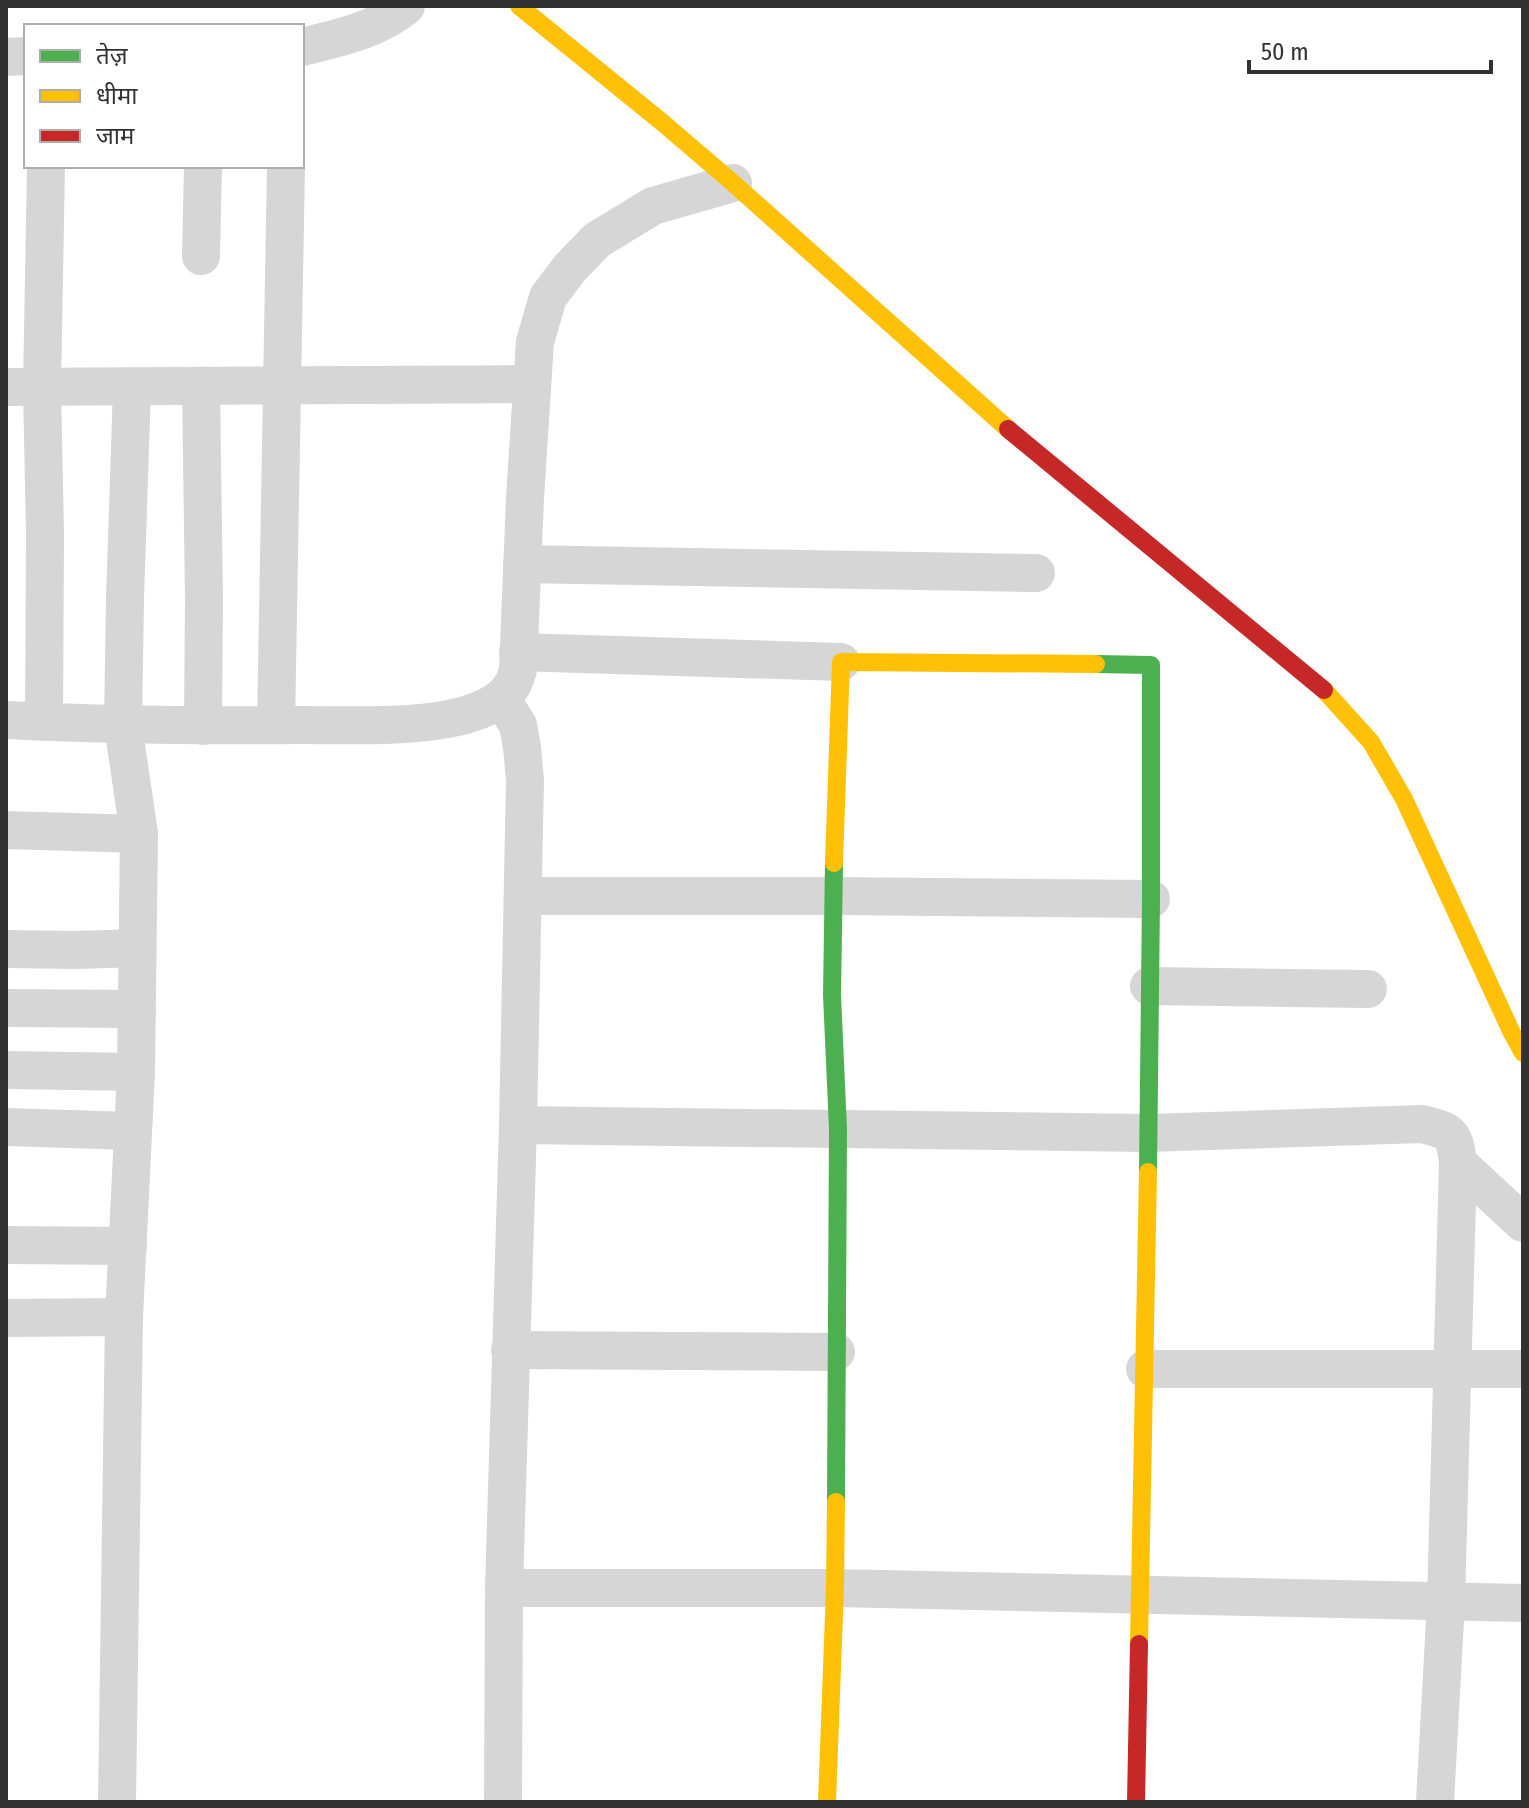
<svg xmlns="http://www.w3.org/2000/svg" width="1529" height="1808" viewBox="0 0 1529 1808" font-family="'Fira Sans Condensed','Noto Sans Devanagari',sans-serif">
  <style>
    .lines { fill: none; stroke-linecap: round; stroke-linejoin: round }
    .street { stroke: #d6d6d6; stroke-width: 38 }
    .fast { stroke: #4caf50; stroke-width: 18 }
    .slow { stroke: #ffc107; stroke-width: 18 }
    .jam { stroke: #c62828; stroke-width: 18 }
  </style>
  <rect width="100%" height="100%" fill="#fff"/>
  <g class="lines">
    <g class="street">
      <path d="M302,47C339,38 377,30 406,6"/>
      <path d="M6,57L26,56"/>
      <path d="M201,256L203,166"/>
      <path d="M6,387L532,384"/>
      <path d="M201,387L204,599L203,726"/>
      <path d="M522,564L1036,573"/>
      <path d="M518,652L841,662"/>
      <path d="M501,698L518,725L522,747L525,780L518,1125L504,1588L503,1802"/>
      <path d="M6,720C104,725 202,726 300,725C348,725 405,728 453,718C473,714 499,705 511,687C514,683 516,676 518,670L525,498L535,342L548,297L570,268L597,240L653,206L733,183"/>
      <path d="M44,722L45,534L42,388L46,166"/>
      <path d="M276,725L286,166"/>
      <path d="M6,830L139,834"/>
      <path d="M523,896H833L1151,899"/>
      <path d="M6,949L77,950L137,948"/>
      <path d="M1149,986L1368,989"/>
      <path d="M6,1008L137,1009"/>
      <path d="M6,1070L136,1072"/>
      <path d="M518,1125L1147,1133L1422,1124C1452,1132 1454,1132 1458,1163L1446,1602L1435,1802"/>
      <path d="M6,1127L132,1131"/>
      <path d="M1458,1163L1523,1223"/>
      <path d="M6,1245L128,1246"/>
      <path d="M6,1318L124,1317"/>
      <path d="M510,1350L836,1352"/>
      <path d="M1145,1369H1523"/>
      <path d="M504,1588H835L1523,1603"/>
      <path d="M117,1802L124,1317L136,1072L139,834L123,725L125,599L132,388"/>
    </g>
    <g class="fast">
      <path d="M1096,664L1151,665V899L1148,1172"/>
      <path d="M834,863L832,995L838,1129L836,1502"/>
    </g>
    <g class="slow">
      <path d="M519,6L663,123L733,183L1008,429"/>
      <path d="M1324,690L1371,742L1404,799L1511,1031L1523,1053"/>
      <path d="M834,863L841,662L1096,664"/>
      <path d="M1139,1644L1148,1172"/>
      <path d="M827,1802L835,1588L836,1502"/>
    </g>
    <g class="jam">
      <path d="M1008,429L1324,690"/>
      <path d="M1136,1802L1139,1644"/>
    </g>
  </g>
  <rect width="1529" height="1808" fill="none" stroke="#323232" stroke-width="16"/>
  <rect x="24" y="24" width="280" height="144" fill="#ffffff" stroke="#adadad" stroke-width="2"/>
  <rect x="40" y="50" width="40" height="12" fill="#4caf50" stroke="#adadad" stroke-width="2"/>
  <text x="96" y="64" font-size="24" fill="#323232">तेज़</text>
  <rect x="40" y="90" width="40" height="12" fill="#ffc107" stroke="#adadad" stroke-width="2"/>
  <text x="96" y="104" font-size="24" fill="#323232">धीमा</text>
  <rect x="40" y="130" width="40" height="12" fill="#c62828" stroke="#adadad" stroke-width="2"/>
  <text x="96" y="144" font-size="24" fill="#323232">जाम</text>
  <path d="M1249 60v12h242v-12" fill="none" stroke="#323232" stroke-width="4"/>
  <text x="1261" y="60" font-size="24" fill="#323232" stroke="#ffffff" stroke-width="6" paint-order="stroke">50 m</text>
</svg>
